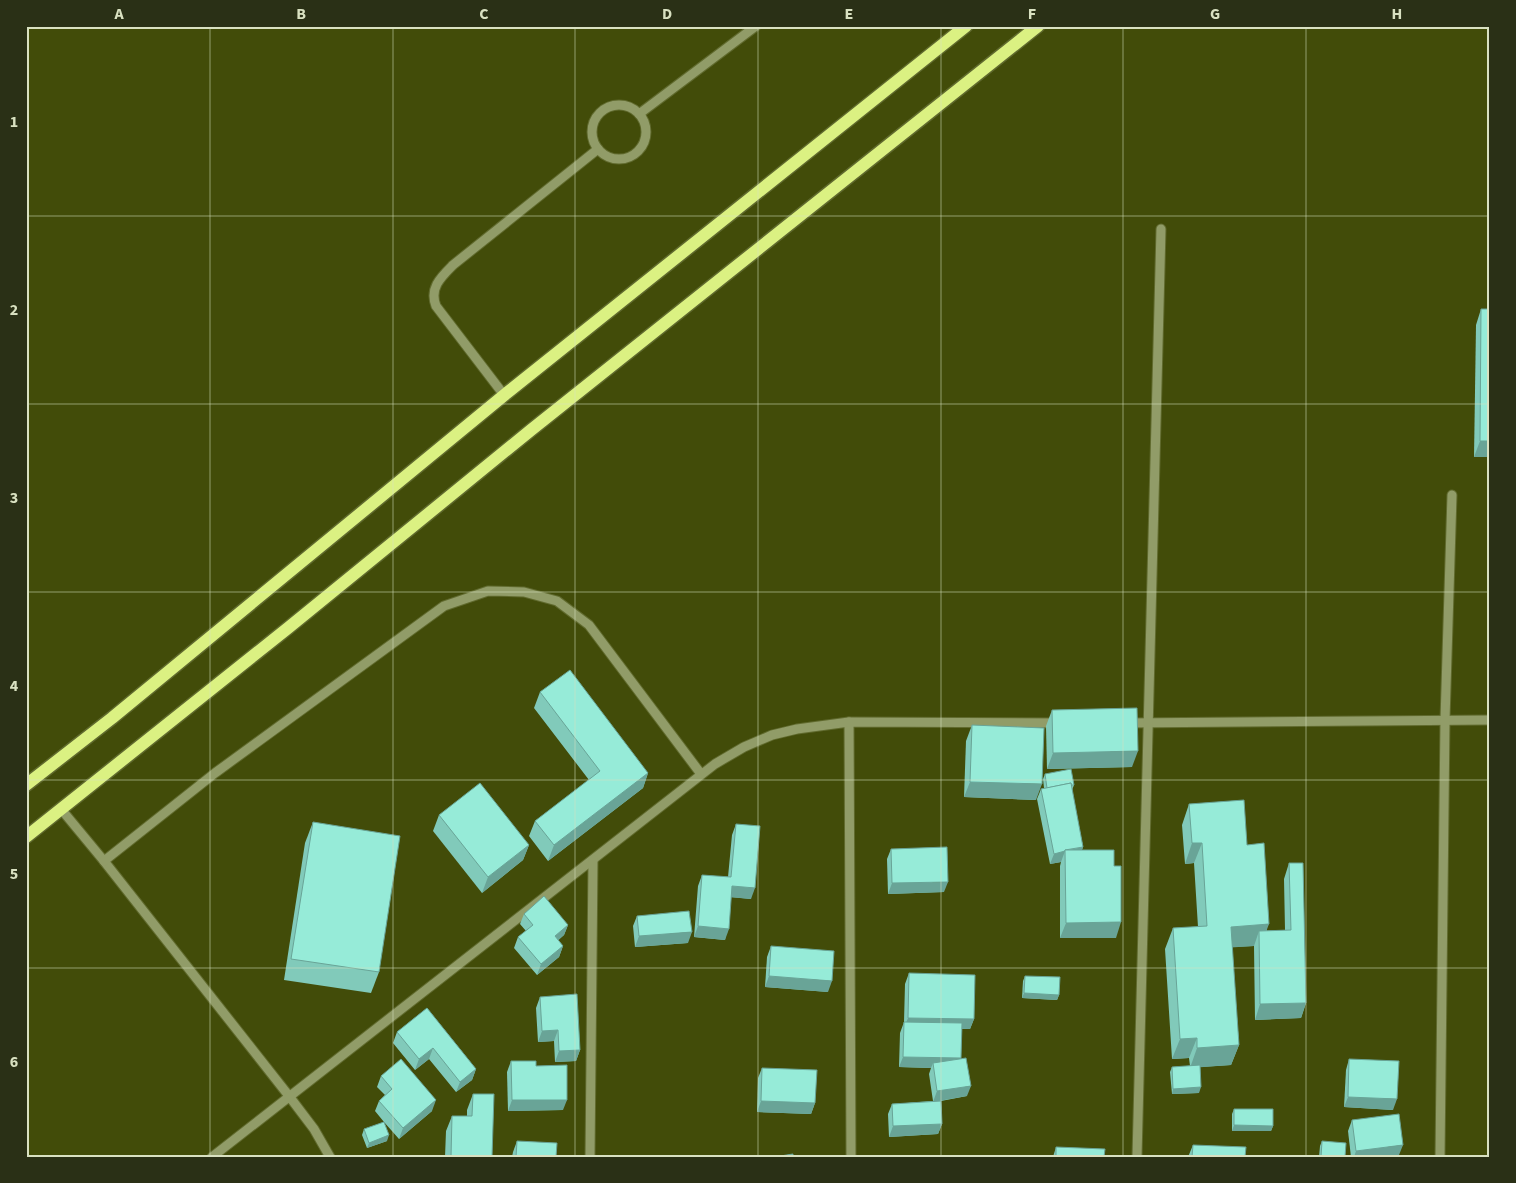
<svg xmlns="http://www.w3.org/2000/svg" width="1516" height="1183" viewBox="0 0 1516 1183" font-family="'Source Sans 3',sans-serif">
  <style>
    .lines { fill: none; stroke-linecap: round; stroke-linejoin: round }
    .minor-casing { stroke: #606a2e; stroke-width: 11 }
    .major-casing { stroke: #606a2e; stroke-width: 15 }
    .minor { stroke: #919c68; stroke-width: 9 }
    .major { stroke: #dbf182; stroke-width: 12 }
    .wall { fill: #81caba }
    .shaded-wall { fill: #69a497 }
    .building { fill: #96ebd8; stroke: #69a497 }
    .grid { fill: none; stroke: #d9e1c1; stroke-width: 1; stroke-opacity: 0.55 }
    .neatline { fill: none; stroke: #d9e1c1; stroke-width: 2 }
    .grid-label { font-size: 16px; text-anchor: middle; font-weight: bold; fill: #d9e1c1 }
  </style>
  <rect width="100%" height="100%" fill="#424c09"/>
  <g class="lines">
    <defs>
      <g id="minor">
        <circle cx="619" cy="132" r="27"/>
        <path d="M639,114L756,26"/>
        <path d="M504,395L436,306C429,288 441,277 453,265L598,149"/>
        <path d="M849,722L851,1157"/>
        <path d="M1125,723L1490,720"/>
        <path d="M61,809L104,861L289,1096L314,1129L330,1157"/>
        <path d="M104,861L215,773L444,606L488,591L524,592L557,601L589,625L701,774"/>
        <path d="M212,1157L715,764L744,747L772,735L797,729L849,722L1060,723"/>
        <path d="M590,1157L593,860"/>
        <path d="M1137,1157L1161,229"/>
        <path d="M1440,1157L1445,720L1452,495"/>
      </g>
      <g id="major">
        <path d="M26,785L112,718L508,392L966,26"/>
        <path d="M26,837L288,628L531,430L1038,26"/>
      </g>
    </defs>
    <use href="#minor" class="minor-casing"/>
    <use href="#major" class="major-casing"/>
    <use href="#minor" class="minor"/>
    <use href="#major" class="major"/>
  </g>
  <g class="wall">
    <path d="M1481,309L1490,457H1474L1476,325Z"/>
    <path d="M540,692L648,773L643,788L548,861L529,836L535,821L589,780L534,708Z"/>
    <path d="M1052,710L1132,767L1047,769L1046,726Z"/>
    <path d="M972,725L1036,800L964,797L966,741Z"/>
    <path d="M1045,774L1074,785L1072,790L1083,847L1082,850L1116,938H1060V866L1061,862L1050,864L1037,799L1041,789L1044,788L1043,779Z"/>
    <path d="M1189,804L1247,845L1267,931L1285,930L1284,879L1289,863L1306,1003L1301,1018L1255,1020L1254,946L1232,947L1239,1045L1231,1065L1200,1067L1199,1093L1172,1094L1170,1072L1172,1067L1190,1066L1189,1058L1172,1059L1165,949L1173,928L1198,927L1194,863L1185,864L1182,825Z"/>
    <path d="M439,815L529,845L523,860L482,893L433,831Z"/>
    <path d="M313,822L379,972L371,993L284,980L305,843Z"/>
    <path d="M736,824L751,899L731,897L725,940L694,937L698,886L702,875L728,877L732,835Z"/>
    <path d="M891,849L944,892L888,894L887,859Z"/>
    <path d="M524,914L568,925L564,935L558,940L563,946L559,957L537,975L514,948L518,937L526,931L520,924Z"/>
    <path d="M637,916L688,943L635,947L633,926Z"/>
    <path d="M771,946L828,992L765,987L767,957Z"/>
    <path d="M909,973L974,1019L970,1029H962L960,1059L967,1096L941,1101L942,1124L938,1134L889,1137L888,1114L892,1104L933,1101L929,1074L931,1068L899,1067L900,1033L904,1022L905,984Z"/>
    <path d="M1025,976L1059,995L1057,1000L1022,998L1023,981Z"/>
    <path d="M540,997L580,1050L576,1061L555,1062L554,1041L538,1042L536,1008Z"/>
    <path d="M427,1008L476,1069L472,1080L456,1092L429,1059L415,1070L393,1043L397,1032Z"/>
    <path d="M1349,1059L1393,1110L1344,1107L1346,1070Z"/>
    <path d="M511,1061L536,1066L563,1110L508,1111L507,1072Z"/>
    <path d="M762,1068L815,1103L811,1114L757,1112L758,1078Z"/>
    <path d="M381,1076L432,1111L399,1139L384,1122L387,1141L367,1148L362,1135L364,1129L384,1122L375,1111L379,1101L385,1095L377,1087Z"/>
    <path d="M473,1094L492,1157H445L446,1131L452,1116H467V1110Z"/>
    <path d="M1234,1109L1273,1126L1271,1131H1232V1114Z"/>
    <path d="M1352,1120L1399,1155L1390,1157H1351L1348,1131Z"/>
    <path d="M517,1141L556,1157H512L513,1152Z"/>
    <path d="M1322,1141L1345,1157H1319L1320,1146Z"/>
    <path d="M1193,1145L1245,1157H1188Z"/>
    <path d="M1056,1147L1104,1157H1053Z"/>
  </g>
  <g class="shaded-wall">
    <path d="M1480,441H1490V457H1474Z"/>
    <path d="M1138,751L1132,767L1047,769L1053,753Z"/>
    <path d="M648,773L643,788L548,861L554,845Z"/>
    <path d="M970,782L1042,784L1036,800L964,797Z"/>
    <path d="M1192,843H1202L1194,863L1185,864Z"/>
    <path d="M529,845L523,860L482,893L488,877Z"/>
    <path d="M1083,847L1079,858L1065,851Z"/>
    <path d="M1065,851L1061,862L1050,864L1054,854Z"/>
    <path d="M948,882L944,892L888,894L892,883Z"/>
    <path d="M732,886L755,888L751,899L728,897Z"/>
    <path d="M1121,922L1116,938H1060L1066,923Z"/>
    <path d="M1269,924L1261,945L1259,931L1254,946L1223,948L1231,927Z"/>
    <path d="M568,925L564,935L551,947L555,936Z"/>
    <path d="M698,926L729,929L725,940L694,937Z"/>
    <path d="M692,932L688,943L635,947L639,936Z"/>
    <path d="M563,946L559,957L537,975L541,964Z"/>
    <path d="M769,976L832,981L828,992L765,987Z"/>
    <path d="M1024,993L1059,995L1057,1000L1022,998Z"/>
    <path d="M1306,1003L1301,1018L1255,1020L1260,1004Z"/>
    <path d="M908,1018L974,1019L970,1029L904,1028Z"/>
    <path d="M558,1030L554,1041L538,1042L542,1031Z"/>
    <path d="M1197,1038L1189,1058L1172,1059L1180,1039Z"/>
    <path d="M1239,1045L1231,1065L1190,1068L1197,1048Z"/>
    <path d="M433,1048L429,1059L415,1070L419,1059Z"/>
    <path d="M580,1050L576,1061L555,1062L559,1051Z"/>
    <path d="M903,1057L961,1058L957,1069L933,1063L931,1068L899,1067Z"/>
    <path d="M476,1069L472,1080L456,1092L460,1082Z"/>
    <path d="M971,1086L967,1096L933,1102L937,1091Z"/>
    <path d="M1201,1087L1199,1093L1172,1094L1173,1089Z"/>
    <path d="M1348,1097L1397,1099L1393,1110L1344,1107Z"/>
    <path d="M436,1100L432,1111L399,1139L403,1128Z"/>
    <path d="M512,1100H567L563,1110L508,1111Z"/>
    <path d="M761,1101L815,1103L811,1114L757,1112Z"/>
    <path d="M942,1124L938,1134L889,1137L893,1126Z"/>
    <path d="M1234,1125L1273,1126L1271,1131H1232Z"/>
    <path d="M389,1135L387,1141L367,1148L369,1143Z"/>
    <path d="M1403,1145L1399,1155L1390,1157H1354L1356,1151Z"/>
  </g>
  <g class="building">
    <path d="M1481,309H1490V441H1480Z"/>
    <path d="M570,670L648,773L554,845L535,821L600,771L540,692Z"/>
    <path d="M1137,708L1138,751L1053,753L1052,710Z"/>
    <path d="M972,725L1044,728L1042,784L970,782Z"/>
    <path d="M1071,769L1074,785H1071V783L1047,788L1045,774Z"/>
    <path d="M480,783L529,845L488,877L439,815Z"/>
    <path d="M1071,783L1083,847L1065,850V851L1054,854L1041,789Z"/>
    <path d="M1244,800L1247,845L1264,843L1269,924L1231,927L1239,1045L1197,1048V1038L1180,1039L1173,928L1207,926L1202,843H1192L1189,804Z"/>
    <path d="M313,822L400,836L379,972L291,959Z"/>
    <path d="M736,824L760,826L755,888L732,886L729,929L698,926L702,875L731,877Z"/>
    <path d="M947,847L948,882L892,883L891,849Z"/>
    <path d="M1065,850H1114V866H1121V922L1066,923Z"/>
    <path d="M1289,863H1303L1306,1003L1260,1004L1259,931L1291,930Z"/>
    <path d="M544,896L568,925L555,936L563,946L541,964L518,937L533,925L524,914Z"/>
    <path d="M689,911L692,932L639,936L637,916Z"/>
    <path d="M771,946L834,951L832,981L769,976Z"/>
    <path d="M909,973L975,975L974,1019L908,1018Z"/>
    <path d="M1025,976L1060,977L1059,995L1024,993Z"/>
    <path d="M577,994L580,1050L559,1051L558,1030L542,1031L540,997Z"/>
    <path d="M427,1008L476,1069L460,1082L433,1048L419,1059L397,1032Z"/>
    <path d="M904,1022L962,1023L961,1058L903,1057Z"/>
    <path d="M966,1058L971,1086L937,1091L933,1063Z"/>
    <path d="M401,1059L436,1100L403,1128L379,1101L392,1089L381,1076Z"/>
    <path d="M1349,1059L1399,1061L1397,1099L1348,1097Z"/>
    <path d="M511,1061H536V1066L567,1065V1100H512Z"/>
    <path d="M1200,1065L1201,1087L1173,1089L1172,1067Z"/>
    <path d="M762,1068L817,1070L815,1103L761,1101Z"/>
    <path d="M473,1094H494L492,1157H451L452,1116H472Z"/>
    <path d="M941,1101L942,1124L893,1126L892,1104Z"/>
    <path d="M1234,1109H1273V1126L1234,1125Z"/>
    <path d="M1399,1114L1403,1145L1356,1151L1352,1120Z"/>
    <path d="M384,1122L389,1135L369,1143L364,1129Z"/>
    <path d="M517,1141L557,1143L556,1157H516Z"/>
    <path d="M1322,1141L1346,1143L1345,1157H1321Z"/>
    <path d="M1193,1145L1246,1147L1245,1157H1192Z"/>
    <path d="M1056,1147L1105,1149L1104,1157H1056Z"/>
    <path d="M793,1154V1157H774Z"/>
  </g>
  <path class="grid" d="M210,26V1157M393,26V1157M575,26V1157M758,26V1157M941,26V1157M1123,26V1157M1306,26V1157M26,216H1490M26,404H1490M26,592H1490M26,780H1490M26,968H1490"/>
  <rect width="1516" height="1183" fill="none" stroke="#2a3016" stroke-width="55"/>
  <rect x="28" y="28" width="1460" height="1128" class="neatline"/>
  <g class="grid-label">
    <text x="119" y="19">A</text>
    <text x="301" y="19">B</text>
    <text x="484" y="19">C</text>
    <text x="667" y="19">D</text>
    <text x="849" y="19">E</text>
    <text x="1032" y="19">F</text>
    <text x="1215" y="19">G</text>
    <text x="1397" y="19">H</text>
    <text x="14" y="127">1</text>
    <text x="14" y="315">2</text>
    <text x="14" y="503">3</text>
    <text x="14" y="691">4</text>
    <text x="14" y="879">5</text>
    <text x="14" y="1067">6</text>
  </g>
</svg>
